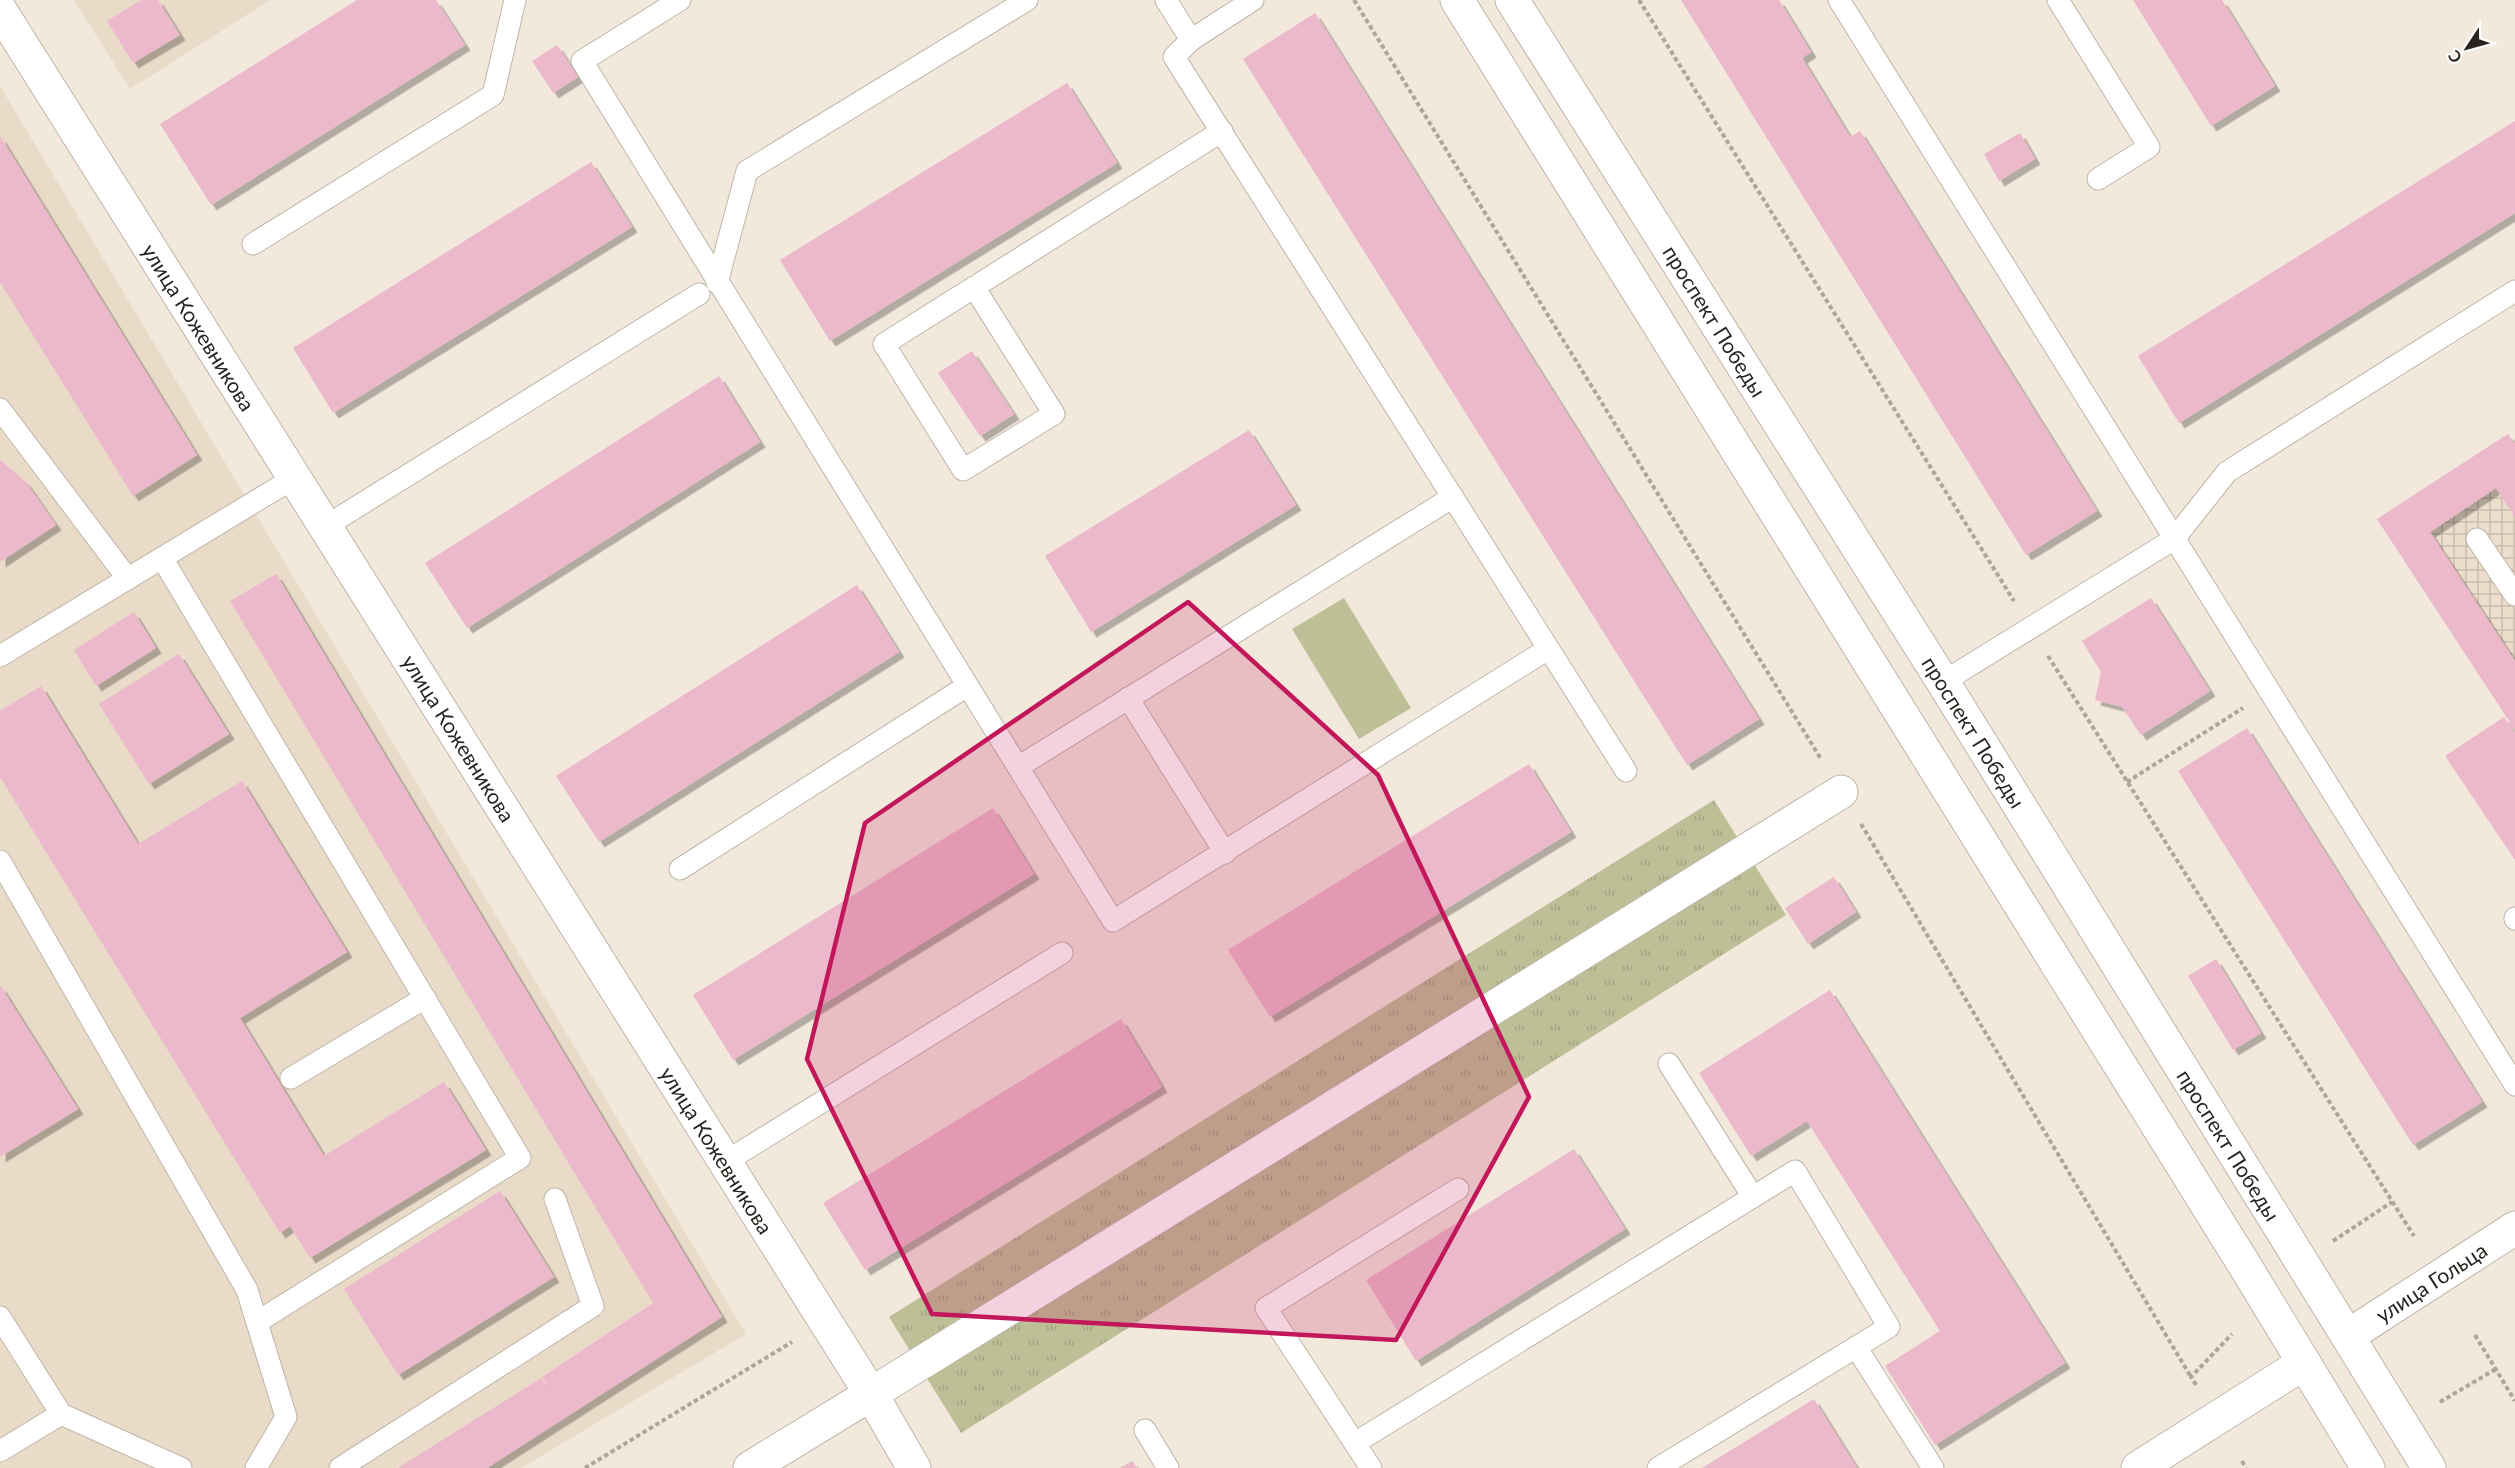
<svg xmlns="http://www.w3.org/2000/svg" width="2515" height="1468" viewBox="0 0 2515 1468" font-family="Lato,sans-serif">
  <style>
    .built { fill: #e9dbc8 }
    .industrial { fill: url(#industrial-grid) }
    .grass { fill: url(#grass-tufts) }
    .pitch { fill: #bdbf97 }
    .building { fill: #ecb8cb; filter: url(#shadow) }
    .lines { fill: none; stroke-linecap: round; stroke-linejoin: round }
    .lane-casing { stroke: #bfb6aa; stroke-width: 23 }
    .street-casing { stroke: #bfb6aa; stroke-width: 35 }
    .secondary-casing { stroke: #bfb6aa; stroke-width: 35 }
    .primary-casing { stroke: #bfb6aa; stroke-width: 35 }
    .path { stroke: #aea69d; stroke-width: 4; stroke-dasharray: 4.5 3; stroke-linecap: butt }
    .lane { stroke: #fff; stroke-width: 21 }
    .street { stroke: #fff; stroke-width: 33 }
    .secondary { stroke: #fff; stroke-width: 33 }
    .primary { stroke: #fff; stroke-width: 33 }
    .marked { fill: #c2185b; fill-opacity: 0.2; stroke: #c2185b; stroke-width: 4.5; stroke-linejoin: round }
    .labels { text-anchor: middle; dominant-baseline: central; stroke-width: 4.5; stroke-linejoin: round; paint-order: stroke }
    .street-label { font-size: 21px; fill: #282520; stroke: #fff }
  </style>
  <defs>
    <pattern id="industrial-grid" width="8" height="8" patternUnits="userSpaceOnUse" patternTransform="scale(1.5)"><rect width="8" height="8" fill="#edddcb"/><path d="M0 4h8M4 0v8" fill="none" stroke="#cbbeae"/></pattern>
    <pattern id="grass-tufts" width="24" height="20" patternUnits="userSpaceOnUse" patternTransform="scale(1.5)"><rect width="24" height="20" fill="#bdbf97"/><path d="M3 7l-1-3M5 7V3M7 7l1-3M15 17l-1-3M17 17v-4M19 17l1-3" fill="none" stroke="#a2a482"/></pattern>
    <filter id="shadow"><feDropShadow dx="5.5" dy="5.5" stdDeviation="0" flood-color="#0004"/></filter>
  </defs>
  <rect width="100%" height="100%" fill="#f2e8dc"/>
  <g class="built">
    <path d="M74,0H270L130,89Z"/>
    <path d="M0,86L746,1334L521,1468H0Z"/>
  </g>
  <path class="industrial" d="M2508,434L2515,444V730L2377,519Z"/>
  <path class="grass" d="M1714,800L1786,915L961,1433L889,1317Z"/>
  <path class="pitch" d="M1344,598L1411,708L1359,739L1292,629Z"/>
  <g class="building">
    <path d="M141,0H158L180,35L133,63L107,21Z"/>
    <path d="M357,0H436L465,45L211,205L160,124Z"/>
    <path d="M1681,0H1779L1811,52L1802,58L1850,137L1860,131L2097,511L2026,555Z"/>
    <path d="M2133,0H2222L2275,86L2211,126Z"/>
    <path d="M1315,13L1759,719L1687,765L1243,59Z"/>
    <path d="M557,45L578,77L553,93L532,61Z"/>
    <path d="M1067,83L1117,163L830,341L780,260Z"/>
    <path d="M2515,121V213L2179,423L2138,356Z"/>
    <path d="M2020,133L2035,159L1999,181L1984,154Z"/>
    <path d="M0,136L197,455L133,496L0,282Z"/>
    <path d="M591,162L632,227L333,413L293,348Z"/>
    <path d="M972,351L1014,414L980,436L938,373Z"/>
    <path d="M719,376L760,442L467,628L425,563Z"/>
    <path d="M1249,430L1296,505L1091,632L1045,556Z"/>
    <path d="M2508,434L2515,444V517L2496,488L2430,532L2515,661V730L2377,519Z"/>
    <path d="M0,460L26,482L56,525L0,562Z"/>
    <path d="M276,574L722,1317L487,1468H398L541,1378L555,1398L542,1377L653,1303L230,601Z"/>
    <path d="M857,585L899,652L599,842L556,776Z"/>
    <path d="M2151,598L2210,691L2141,735L2122,707L2095,700L2101,672L2082,641Z"/>
    <path d="M134,612L156,648L96,686L74,650Z"/>
    <path d="M179,654L229,734L149,784L99,704Z"/>
    <path d="M41,686L138,844L242,781L347,952L240,1018L324,1156L444,1082L486,1150L310,1258L290,1226L280,1233L0,777V711Z"/>
    <path d="M2504,717L2515,733V860L2445,756Z"/>
    <path d="M2247,728L2482,1102L2413,1145L2178,771Z"/>
    <path d="M1529,764L1571,832L1270,1017L1228,950Z"/>
    <path d="M993,808L1034,874L733,1060L693,995Z"/>
    <path d="M1834,877L1856,912L1808,944L1785,908Z"/>
    <path d="M2216,959L2261,1033L2233,1050L2188,976Z"/>
    <path d="M0,985L78,1109L0,1157Z"/>
    <path d="M1830,990L2065,1363L1935,1445L1885,1366L1940,1331L1807,1121L1751,1156L1699,1073Z"/>
    <path d="M1121,1019L1162,1087L865,1270L823,1203Z"/>
    <path d="M1574,1149L1625,1229L1416,1361L1366,1280Z"/>
    <path d="M500,1191L554,1277L398,1375L344,1289Z"/>
    <path d="M1814,1399L1857,1468H1702Z"/>
    <path d="M1132,1461L1137,1468H1120Z"/>
  </g>
  <g class="lines">
    <defs>
      <g id="lane">
        <path d="M680,0L582,61L1113,921L1548,649"/>
        <path d="M1166,0L1191,40L1174,57L1626,771"/>
        <path d="M1839,0L2515,1085"/>
        <path d="M2058,0L2149,147L2098,179"/>
        <path d="M1191,40L1253,0"/>
        <path d="M253,244L493,95L515,0"/>
        <path d="M717,283L747,171L1027,0"/>
        <path d="M974,287L1054,414L963,470L884,344L1222,131"/>
        <path d="M0,409L128,579"/>
        <path d="M326,526L699,294"/>
        <path d="M2477,539L2515,595"/>
        <path d="M162,558L520,1158L257,1322"/>
        <path d="M0,656L294,478"/>
        <path d="M1943,682L2174,539L2227,472L2515,291"/>
        <path d="M1128,698L1225,853"/>
        <path d="M1018,767L1453,497"/>
        <path d="M0,861L247,1290L286,1417L256,1468"/>
        <path d="M680,869L967,686"/>
        <path d="M2515,918V919"/>
        <path d="M1669,1064L1753,1197"/>
        <path d="M291,1078L425,998"/>
        <path d="M725,1162L1062,953"/>
        <path d="M0,1317L61,1414L181,1468"/>
        <path d="M1856,1347L1933,1468"/>
        <path d="M1145,1430L1168,1468"/>
        <path d="M1355,1443L1795,1171L1889,1327L1658,1468"/>
        <path d="M0,1451L61,1414"/>
        <path d="M340,1468L593,1306L555,1199"/>
        <path d="M1371,1468L1266,1308L1458,1189"/>
      </g>
      <path id="street" d="M0,10L871,1394L1841,792"/>
      <g id="secondary">
        <path d="M2348,1336L2515,1228"/>
        <path d="M750,1468L871,1394L914,1468"/>
        <path d="M2138,1468L2304,1363"/>
      </g>
      <g id="primary">
        <path d="M1457,0L2242,1261L2368,1468"/>
        <path d="M1512,0L1943,682L2429,1468"/>
      </g>
    </defs>
    <use href="#lane" class="lane-casing"/>
    <use href="#street" class="street-casing"/>
    <use href="#secondary" class="secondary-casing"/>
    <use href="#primary" class="primary-casing"/>
    <g class="path">
      <path d="M1354,0L1821,759"/>
      <path d="M1639,0L2014,601"/>
      <path d="M2048,656L2414,1236"/>
      <path d="M2127,782L2243,708"/>
      <path d="M1861,824L2191,1377"/>
      <path d="M2333,1241L2392,1202"/>
      <path d="M2475,1335L2515,1401"/>
      <path d="M2196,1385L2191,1377L2232,1334"/>
      <path d="M2440,1402L2496,1369"/>
      <path d="M2242,1461L2246,1468"/>
      <path d="M585,1468L792,1342"/>
    </g>
    <use href="#lane" class="lane"/>
    <use href="#street" class="street"/>
    <use href="#secondary" class="secondary"/>
    <use href="#primary" class="primary"/>
  </g>
  <path class="marked" d="M1188,602L1378,775L1529,1097L1396,1340L932,1314L807,1059L865,823Z"/>
  <g class="labels">
    <g class="street-label">
      <text transform="translate(1715 321) rotate(58)">проспект Победы</text>
      <text transform="translate(199 327) rotate(58)">улица Кожевникова</text>
      <text transform="translate(1974 732) rotate(58)">проспект Победы</text>
      <text transform="translate(459 738) rotate(58)">улица Кожевникова</text>
      <text transform="translate(2229 1145) rotate(58)">проспект Победы</text>
      <text transform="translate(717 1150) rotate(58)">улица Кожевникова</text>
      <text transform="translate(2431 1282) rotate(-33)">улица Гольца</text>
    </g>
  </g>
  <g transform="translate(2467 48) rotate(234)" stroke="#ffffff" stroke-width="4.5" paint-order="stroke">
  <path d="M0-4.5L10 22L0 15L-10 22Z" fill="#282520"/>
  <text y="-9" font-size="16" font-weight="bold" text-anchor="middle" fill="#282520">С</text>
  </g>
</svg>
